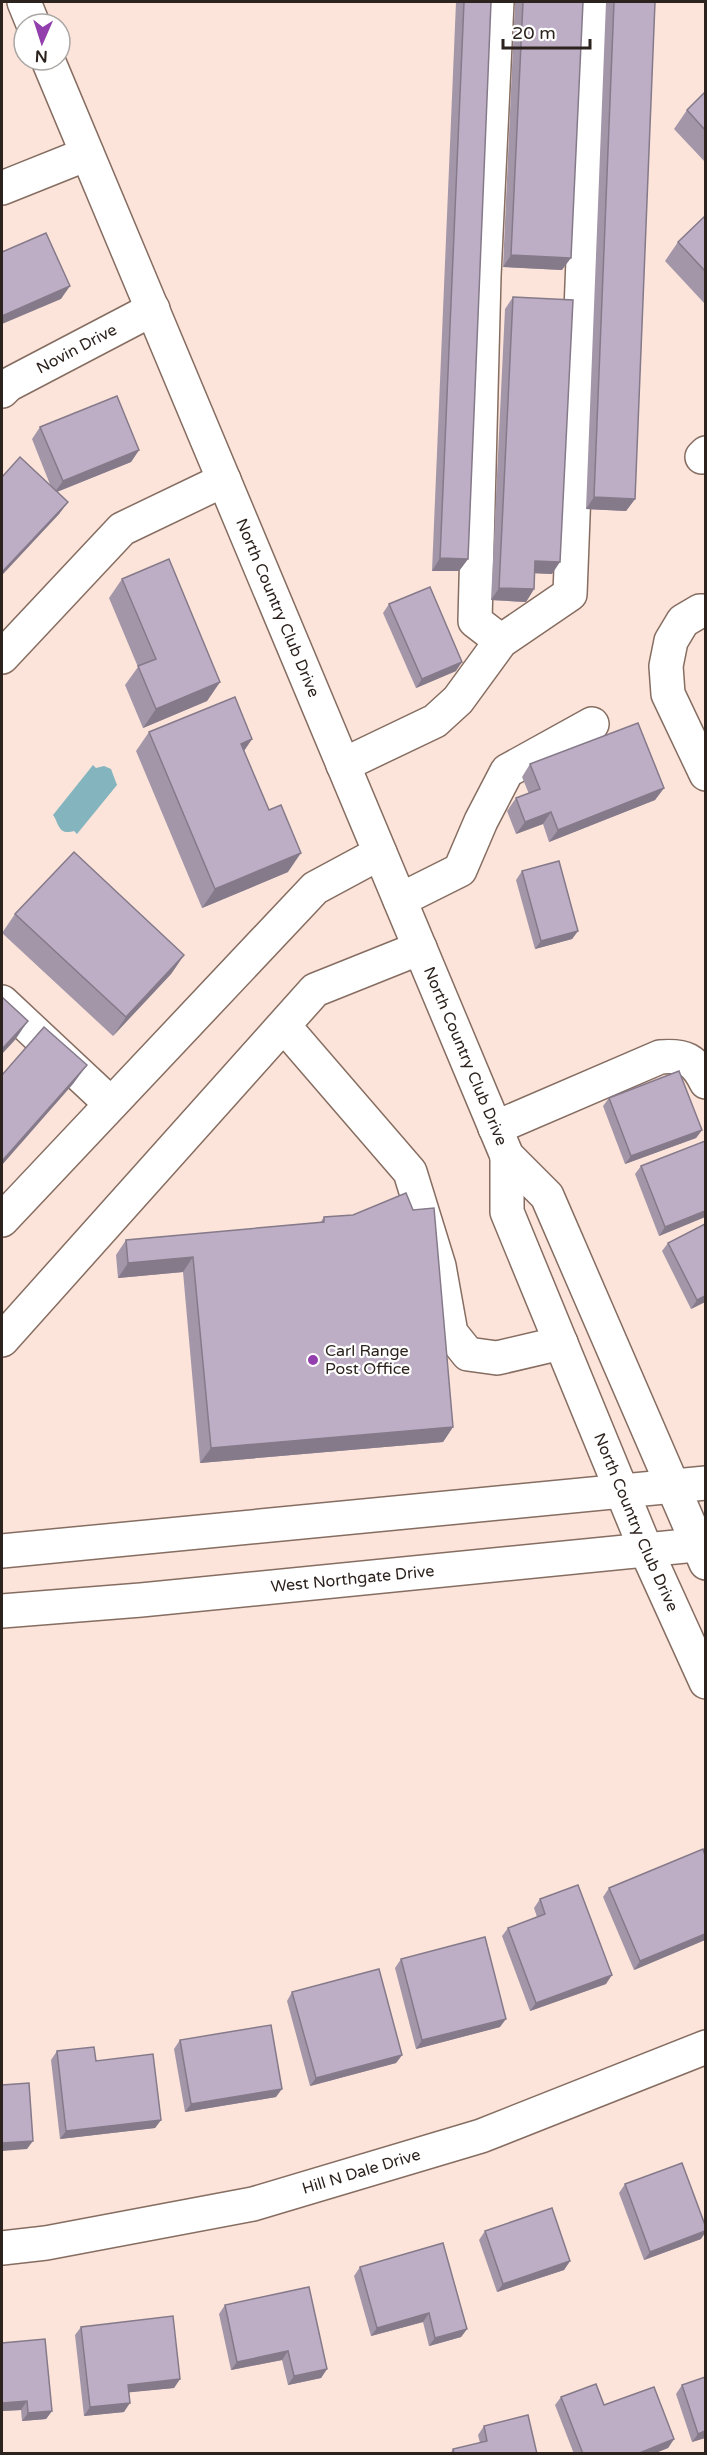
<svg xmlns="http://www.w3.org/2000/svg" width="707" height="2455" viewBox="0 0 707 2455" font-family="'Varela Round',sans-serif">
  <style>
    .water { fill: #84b5be }
    .lines { fill: none; stroke-linecap: round; stroke-linejoin: round }
    .minor-casing { stroke: #866d61; stroke-width: 36 }
    .major-casing { stroke: #866d61; stroke-width: 36 }
    .minor { stroke: #fff; stroke-width: 33 }
    .major { stroke: #fff; stroke-width: 33 }
    .wall { fill: #a396a9 }
    .shaded-wall { fill: #857a8a }
    .building { fill: #beaec5; stroke: #857a8a; stroke-width: 1.5 }
    .poi-dot { fill: #923fad; stroke: #fff; stroke-width: 2 }
    .labels { text-anchor: middle; dominant-baseline: central; stroke-width: 4.5; stroke-linejoin: round; paint-order: stroke }
    .street-label { font-size: 16px; fill: #2d231e; stroke: #fff }
    .poi-label { font-size: 16px; fill: #2d231e; stroke: #fff; text-anchor: start }
  </style>
  <rect width="100%" height="100%" fill="#fce4da"/>
  <path class="water" d="M93,765L96,768L104,766L111,769L117,785L77,834L74,831C58,836 59,823 53,815Z"/>
  <g class="lines">
    <defs>
      <g id="minor">
        <path d="M24,2L33,24"/>
        <path d="M497,2L484,276L475,621L501,641"/>
        <path id="s1" d="M48,60L507,1156L547,1196L706,1563"/>
        <path d="M2,188L87,154"/>
        <path id="s2" d="M2,391L8,385L153,309"/>
        <path d="M702,457L706,453"/>
        <path d="M706,611H700L683,621L671,641L666,666L668,694L706,774"/>
        <path d="M2,657L122,529L224,480"/>
        <path d="M343,765L435,721L458,700L501,641L570,594L593,2"/>
        <path d="M400,900L460,870L481,821L507,771L592,724"/>
        <path d="M2,1002L111,1104"/>
        <path d="M284,1026L410,1172L439,1266L451,1333L468,1354L497,1358L561,1343"/>
        <path d="M495,1128L660,1057C684,1055 695,1059 706,1082"/>
        <path id="s3" d="M507,1156V1212L646,1550L706,1682"/>
        <path d="M2,1220L315,888L380,853"/>
        <path d="M2,1340L315,990L420,948"/>
        <path id="s4" d="M2,2248L46,2243L253,2204L481,2136L706,2047"/>
      </g>
      <g id="major">
        <path d="M2,1551L706,1483"/>
        <path id="s5" d="M2,1611L141,1600L706,1544"/>
      </g>
    </defs>
    <use href="#minor" class="minor-casing"/>
    <use href="#major" class="major-casing"/>
    <use href="#minor" class="minor"/>
    <use href="#major" class="major"/>
  </g>
  <g class="wall">
    <path d="M456,2H491L468,559L459,571H432Z"/>
    <path d="M515,2H583L562,270L503,267Z"/>
    <path d="M606,2H655L635,499L626,511L586,509Z"/>
    <path d="M705,92V162L674,129L687,110Z"/>
    <path d="M705,216V304L665,261L678,242Z"/>
    <path d="M513,297L552,574L535,573L534,589L526,602L491,600L505,309Z"/>
    <path d="M40,427L139,450L131,462L57,492L68,502L59,514L2,575V477L51,487L32,439Z"/>
    <path d="M122,579L220,682L207,701L143,728L125,685L138,667L109,598Z"/>
    <path d="M389,604L456,671L416,688L383,613Z"/>
    <path d="M149,732L252,739L244,751L269,810L288,872L202,908L136,751Z"/>
    <path d="M530,764L664,788L655,800L549,842L543,824L516,834L507,811L516,798L529,794L522,777Z"/>
    <path d="M522,871L578,931L572,939L535,949L516,880Z"/>
    <path d="M15,914L184,955L171,974L113,1036L2,933Z"/>
    <path d="M609,1098L702,1130L696,1138L625,1164L603,1106Z"/>
    <path d="M641,1166L705,1217L659,1236L635,1174Z"/>
    <path d="M324,1217L453,1427L443,1442L200,1463L183,1272L118,1278L116,1255L126,1240L320,1223Z"/>
    <path d="M668,1243L705,1302L691,1309L662,1251Z"/>
    <path d="M609,1888L705,1940L634,1970L603,1897Z"/>
    <path d="M540,1899L606,1984L530,2011L502,1936L508,1928L537,1917L534,1908Z"/>
    <path d="M401,1959L500,2027L416,2049L395,1968Z"/>
    <path d="M292,1992L402,2055L396,2063L310,2086L287,2001Z"/>
    <path d="M180,2040L276,2097L185,2112L174,2049Z"/>
    <path d="M57,2051L96,2061L161,2120L155,2128L60,2139L51,2060Z"/>
    <path d="M625,2184L701,2239L644,2260L619,2193Z"/>
    <path d="M485,2231L570,2261L564,2270L497,2292L479,2240Z"/>
    <path d="M360,2267L467,2329L461,2337L429,2346L423,2322L371,2336L354,2276Z"/>
    <path d="M225,2305L327,2369L321,2378L288,2385L282,2360L231,2370L219,2314Z"/>
    <path d="M81,2327L180,2379L174,2388L129,2392L124,2412L84,2416L75,2335Z"/>
    <path d="M2,2343L52,2411L46,2419L22,2421L21,2410L2,2411Z"/>
    <path d="M705,2377V2438L692,2442L676,2394L682,2385Z"/>
    <path d="M561,2397L604,2405L674,2439L668,2448L653,2454H574L555,2405Z"/>
    <path d="M484,2426L537,2454H450L453,2449L480,2443L478,2435Z"/>
  </g>
  <g class="shaded-wall">
    <path d="M511,255L571,258L562,270L503,267Z"/>
    <path d="M70,286L61,299L2,324V316Z"/>
    <path d="M139,450L131,462L54,493L63,481Z"/>
    <path d="M594,497L635,499L626,511L586,509Z"/>
    <path d="M68,502L59,514L2,575V572Z"/>
    <path d="M440,558L468,559L459,571H432Z"/>
    <path d="M535,561L560,562L552,574L527,573Z"/>
    <path d="M499,588L534,589L526,602L491,600Z"/>
    <path d="M462,662L456,671L416,688L422,679Z"/>
    <path d="M220,682L207,701L143,728L156,709Z"/>
    <path d="M252,739L239,758L241,744Z"/>
    <path d="M664,788L655,800L549,842L558,830Z"/>
    <path d="M551,812L543,824L516,834L525,822Z"/>
    <path d="M301,853L288,872L202,908L215,889Z"/>
    <path d="M578,931L572,939L535,949L541,941Z"/>
    <path d="M184,955L171,974L113,1036L126,1017Z"/>
    <path d="M28,1021L15,1040L2,1054V1049Z"/>
    <path d="M87,1065L73,1084L2,1165V1161Z"/>
    <path d="M702,1130L696,1138L625,1164L631,1156Z"/>
    <path d="M705,1211V1217L659,1236L665,1227Z"/>
    <path d="M193,1257L183,1272L118,1278L128,1263Z"/>
    <path d="M705,1296V1302L691,1309L697,1300Z"/>
    <path d="M453,1427L443,1442L200,1463L211,1448Z"/>
    <path d="M705,1934V1940L634,1970L640,1961Z"/>
    <path d="M612,1975L606,1984L530,2011L536,2003Z"/>
    <path d="M506,2019L500,2027L416,2049L422,2040Z"/>
    <path d="M402,2055L396,2063L310,2086L316,2078Z"/>
    <path d="M282,2089L276,2097L185,2112L191,2104Z"/>
    <path d="M161,2120L155,2128L60,2139L66,2131Z"/>
    <path d="M33,2141L27,2149L2,2151V2143Z"/>
    <path d="M705,2231V2233L701,2239L644,2260L650,2252Z"/>
    <path d="M570,2261L564,2270L497,2292L503,2284Z"/>
    <path d="M429,2313L423,2322L371,2336L377,2328Z"/>
    <path d="M467,2329L461,2337L429,2346L435,2338Z"/>
    <path d="M288,2351L282,2360L231,2370L237,2362Z"/>
    <path d="M327,2369L321,2378L288,2385L294,2376Z"/>
    <path d="M180,2379L174,2388L123,2393L128,2385Z"/>
    <path d="M27,2401L21,2410L2,2411V2403Z"/>
    <path d="M130,2403L124,2412L84,2416L90,2407Z"/>
    <path d="M52,2411L46,2419L22,2421L28,2413Z"/>
    <path d="M705,2431V2438L692,2442L698,2434Z"/>
    <path d="M674,2439L668,2448L653,2454H637Z"/>
  </g>
  <g class="building">
    <path d="M464,2H491L468,559L440,558Z"/>
    <path d="M523,2H583L571,258L511,255Z"/>
    <path d="M614,2H655L635,499L594,497Z"/>
    <path d="M705,92V130L687,110Z"/>
    <path d="M705,216V271L678,242Z"/>
    <path d="M46,233L70,286L2,316V252Z"/>
    <path d="M513,297L573,300L560,562L535,561L534,589L499,588Z"/>
    <path d="M117,396L139,450L63,481L40,427Z"/>
    <path d="M20,457L68,502L2,572V477Z"/>
    <path d="M169,559L220,682L156,709L138,666L156,659L122,579Z"/>
    <path d="M430,587L462,662L422,679L389,604Z"/>
    <path d="M235,697L252,739L241,744L269,810L281,805L301,853L215,889L149,732Z"/>
    <path d="M638,723L664,788L558,830L551,812L525,822L516,798L540,789L530,764Z"/>
    <path d="M74,852L184,955L126,1017L15,914Z"/>
    <path d="M559,861L578,931L541,941L522,871Z"/>
    <path d="M2,997L28,1021L2,1049Z"/>
    <path d="M44,1027L87,1065L2,1161V1075Z"/>
    <path d="M679,1071L702,1130L631,1156L609,1098Z"/>
    <path d="M705,1141V1211L665,1227L641,1166Z"/>
    <path d="M406,1193L413,1210L434,1208L453,1427L211,1448L193,1257L128,1263L126,1240L324,1222V1217L353,1215Z"/>
    <path d="M705,1224V1296L697,1300L668,1243Z"/>
    <path d="M703,1849L705,1855V1934L640,1961L609,1888Z"/>
    <path d="M578,1885L612,1975L536,2003L508,1928L545,1914L540,1899Z"/>
    <path d="M485,1937L506,2019L422,2040L401,1959Z"/>
    <path d="M379,1969L402,2055L316,2078L292,1992Z"/>
    <path d="M271,2025L282,2089L191,2104L180,2040Z"/>
    <path d="M94,2047L96,2061L153,2054L161,2120L66,2131L57,2051Z"/>
    <path d="M29,2083L33,2141L2,2143V2085Z"/>
    <path d="M682,2163L705,2225V2231L650,2252L625,2184Z"/>
    <path d="M552,2208L570,2261L503,2284L485,2231Z"/>
    <path d="M443,2243L467,2329L435,2338L429,2313L377,2328L360,2267Z"/>
    <path d="M309,2287L327,2369L294,2376L288,2351L237,2362L225,2305Z"/>
    <path d="M173,2316L180,2379L128,2385L130,2403L90,2407L81,2327Z"/>
    <path d="M45,2339L52,2411L28,2413L27,2401L2,2403V2343Z"/>
    <path d="M705,2377V2431L698,2434L682,2385Z"/>
    <path d="M596,2384L604,2405L654,2387L674,2439L637,2454H583L561,2397Z"/>
    <path d="M528,2415L537,2454H454L453,2449L487,2441L484,2426Z"/>
  </g>
  <circle class="poi-dot" cx="313" cy="1360" r="6"/>
  <g class="labels">
    <g class="street-label">
      <text stroke="none"><textPath href="#s2" startOffset="86">Novin Drive</textPath></text>
      <text stroke="none"><textPath href="#s1" startOffset="594">North Country Club Drive</textPath></text>
      <text stroke="none"><textPath href="#s1" startOffset="1080">North Country Club Drive</textPath></text>
      <text stroke="none"><textPath href="#s3" startOffset="392">North Country Club Drive</textPath></text>
      <text stroke="none"><textPath href="#s5" startOffset="352">West Northgate Drive</textPath></text>
      <text stroke="none"><textPath href="#s4" startOffset="368">Hill N Dale Drive</textPath></text>
    </g>
    <g class="poi-label">
      <text x="325" y="1351">Carl Range<tspan x="325" dy="18">Post Office</tspan></text>
    </g>
  </g>
  <rect width="707" height="2455" fill="none" stroke="#2d231e" stroke-width="6"/>
  <g transform="translate(42 42) rotate(183)"><circle r="28" fill="#ffffff" stroke="#aba7a5" stroke-width="1.5"/>
  <path d="M0-4.5L10 22L0 15L-10 22Z" fill="#923fad"/>
  <text y="-9" font-size="16" font-weight="bold" text-anchor="middle" fill="#2d231e">N</text>
  </g>
  <path d="M503 39v9h87v-9" fill="none" stroke="#2d231e" stroke-width="3"/>
  <text x="512" y="39" font-size="18" fill="#2d231e" stroke="#ffffff" stroke-width="4.5" paint-order="stroke">20 m</text>
</svg>
